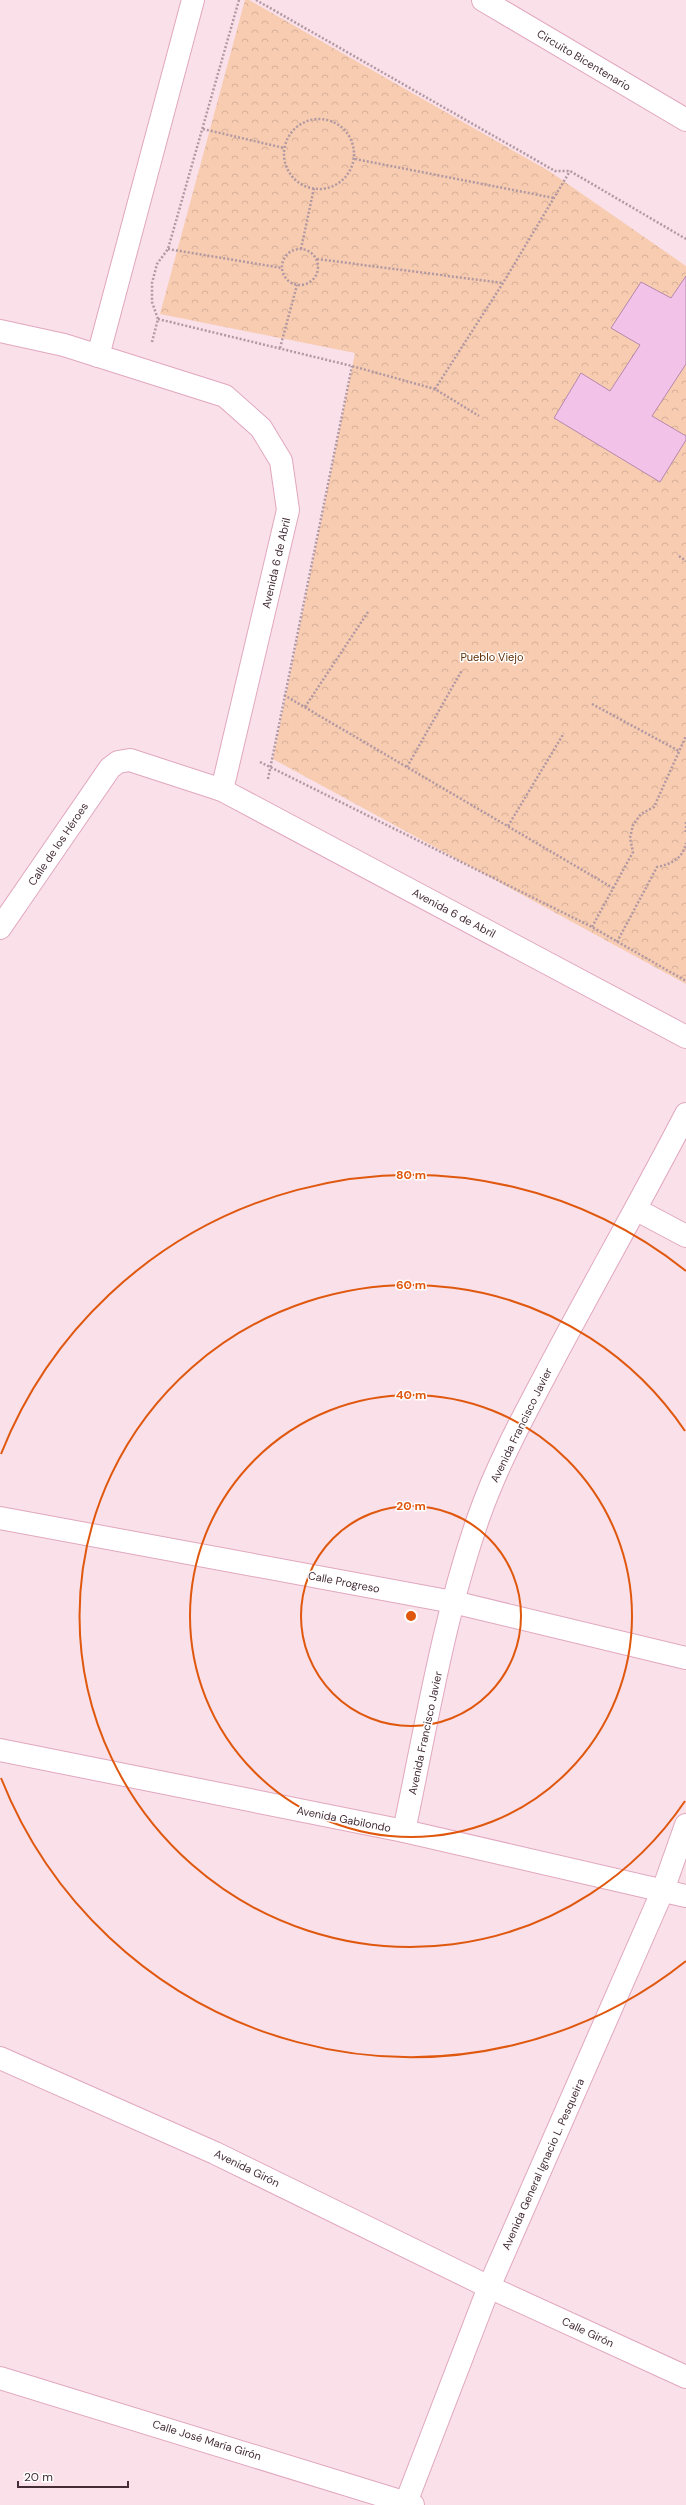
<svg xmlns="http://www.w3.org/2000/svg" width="686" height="2505" viewBox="0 0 686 2505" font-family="'DM Sans',sans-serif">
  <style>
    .forest { fill: url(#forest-crowns) }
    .building { fill: #f2c2e9; stroke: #b588ac }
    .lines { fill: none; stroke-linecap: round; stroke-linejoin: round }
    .street-casing { stroke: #e1a7bf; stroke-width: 24 }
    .path { stroke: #b198a2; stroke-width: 2.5; stroke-dasharray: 2 2; stroke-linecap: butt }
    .street { stroke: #fff; stroke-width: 22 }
    .ring { fill: none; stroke: #e0570e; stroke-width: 2 }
    .labels { text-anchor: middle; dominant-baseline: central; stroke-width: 3; stroke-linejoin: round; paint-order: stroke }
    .street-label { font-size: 11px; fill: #432c36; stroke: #fff }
    .park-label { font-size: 11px; fill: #5f2d04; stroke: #fff }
    .centre { fill: #e0570e; stroke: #fff; stroke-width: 2 }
    .ring-label { font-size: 12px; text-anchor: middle; font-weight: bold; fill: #e0570e; stroke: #fff; stroke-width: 3; stroke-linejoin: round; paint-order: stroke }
  </style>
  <defs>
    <pattern id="forest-crowns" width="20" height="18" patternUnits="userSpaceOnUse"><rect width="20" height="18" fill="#f8ccb1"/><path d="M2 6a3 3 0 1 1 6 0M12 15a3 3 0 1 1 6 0" fill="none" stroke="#d6af99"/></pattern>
  </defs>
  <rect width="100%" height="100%" fill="#f9e0e9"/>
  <path class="forest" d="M245,0H249L549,171L686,266V984L273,759L355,353L160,314Z"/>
  <path class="building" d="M686,276V364L652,416L686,436V440L660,482L554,418L581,373L610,391L640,345L611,328L641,282L671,298Z"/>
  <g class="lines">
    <defs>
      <g id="street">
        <path d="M483,0L686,120"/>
        <path d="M0,331L64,345L225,396L261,428L281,461L288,510L222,790"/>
        <path d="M98,356L193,0"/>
        <path d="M0,928L110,768L118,762L130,760L222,790L686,1037"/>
        <path d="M637,1210L686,1236"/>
        <path d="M0,1518L453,1602L686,1658"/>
        <path d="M0,1750L404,1831L686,1896"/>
        <path d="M404,1831C426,1727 443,1620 478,1519C496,1467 523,1417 549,1368C594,1283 642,1199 686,1114"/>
        <path d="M0,2058L215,2153L489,2287L686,2377"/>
        <path d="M0,2378L413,2505"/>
        <path d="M405,2505L489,2287L663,1890L686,1825"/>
      </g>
    </defs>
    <use href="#street" class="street-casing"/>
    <g class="path">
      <path d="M256,0L555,171H570L686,239"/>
      <circle cx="319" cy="154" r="35"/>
      <path d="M203,129L284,148"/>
      <path d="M355,159L554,198"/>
      <path d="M168,249L282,268"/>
      <path d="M301,249L314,188"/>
      <circle cx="300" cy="267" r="18"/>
      <path d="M317,259L503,283"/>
      <path d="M158,319L352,366L435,389L479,416"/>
      <path d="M152,342L158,319L152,302V283L157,264L168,249L239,0"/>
      <path d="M280,348L297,285"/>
      <path d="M435,389L503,283L570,171"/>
      <path d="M679,556L686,561"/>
      <path d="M284,695L613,888"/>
      <path d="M592,704L679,751"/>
      <path d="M305,707L368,612"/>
      <path d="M260,762L592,927L686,981"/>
      <path d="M407,767L462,670"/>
      <path d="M268,779L352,366"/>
      <path d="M686,822V832"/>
      <path d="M508,826L564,733"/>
      <path d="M592,927L633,852L630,838L633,825L641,814L654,807L686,736"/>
      <path d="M617,942L657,867C672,864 683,858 686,843"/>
    </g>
    <use href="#street" class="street"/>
  </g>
  <g class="ring">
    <circle cx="411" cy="1616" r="110"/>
    <circle cx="411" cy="1616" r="221"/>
    <path d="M685 1801A331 331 0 1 1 685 1431"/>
    <path d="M686 1961A441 441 0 0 1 1 1778M1 1454A441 441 0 0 1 686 1271"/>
  </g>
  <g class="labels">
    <g class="street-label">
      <text transform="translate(584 60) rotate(31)">Circuito Bicentenario</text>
      <text transform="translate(276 563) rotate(-77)">Avenida 6 de Abril</text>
      <text transform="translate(58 844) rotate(-56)">Calle de los Héroes</text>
      <text transform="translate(454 913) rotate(28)">Avenida 6 de Abril</text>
      <text transform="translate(521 1425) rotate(-64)">Avenida Francisco Javier</text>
      <text transform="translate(344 1582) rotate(11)">Calle Progreso</text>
      <text transform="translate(425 1733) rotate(-78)">Avenida Francisco Javier</text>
      <text transform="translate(344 1819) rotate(11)">Avenida Gabilondo</text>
      <text transform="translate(543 2164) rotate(-66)">Avenida General Ignacio L. Pesqueira</text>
      <text transform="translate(247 2168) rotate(26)">Avenida Girón</text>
      <text transform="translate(588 2332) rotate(25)">Calle Girón</text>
      <text transform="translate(207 2440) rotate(17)">Calle José María Girón</text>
    </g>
    <g class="park-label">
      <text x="492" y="657">Pueblo Viejo</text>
    </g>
  </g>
  <circle cx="411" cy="1616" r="6" class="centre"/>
  <g class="ring-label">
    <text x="411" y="1179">80 m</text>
    <text x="411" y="1289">60 m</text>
    <text x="411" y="1399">40 m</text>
    <text x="411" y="1510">20 m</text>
  </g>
  <path d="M18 2481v6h110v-6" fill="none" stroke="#432c36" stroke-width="2"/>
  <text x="24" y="2481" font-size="12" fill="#432c36" stroke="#ffffff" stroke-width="3" paint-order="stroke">20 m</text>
</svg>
